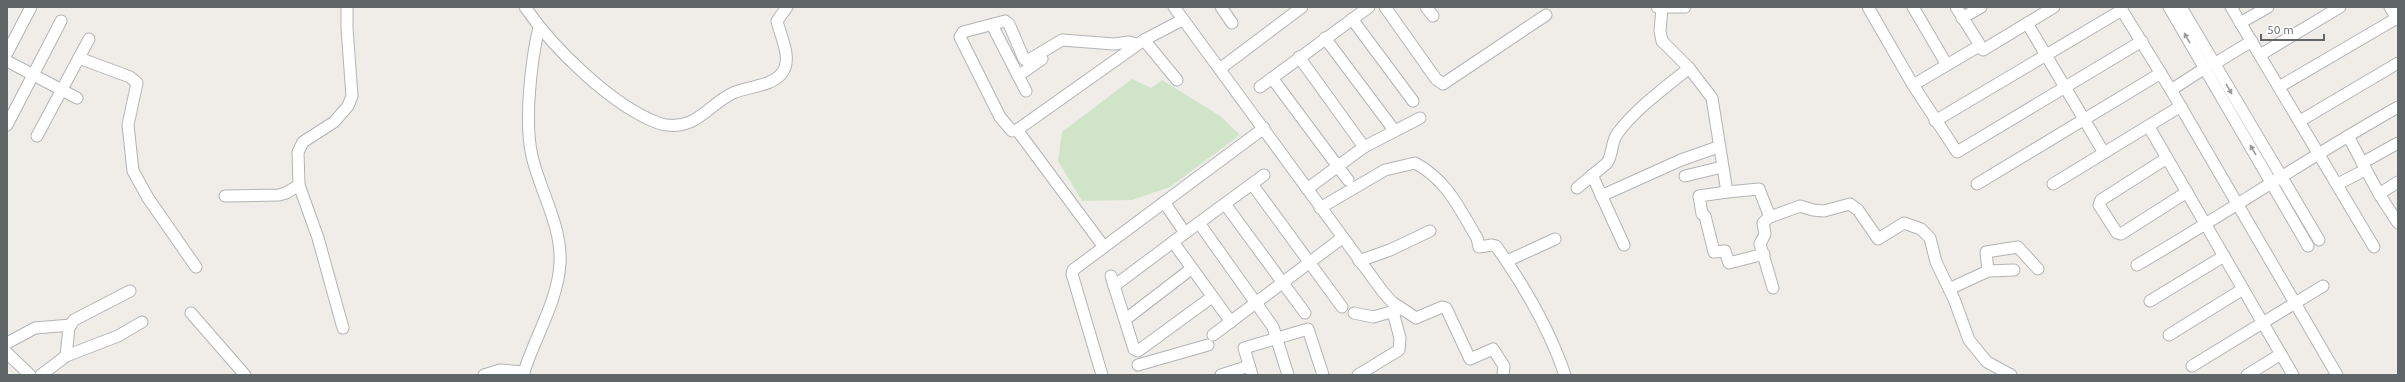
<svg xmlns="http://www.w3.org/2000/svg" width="2405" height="382" viewBox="0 0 2405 382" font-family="Ubuntu,sans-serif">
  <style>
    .green { fill: #d0e5c8 }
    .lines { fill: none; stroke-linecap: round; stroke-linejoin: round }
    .minor-casing { stroke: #b1b4b6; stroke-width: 13 }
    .minor { stroke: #fff; stroke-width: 11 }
    .oneway { fill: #989b9c }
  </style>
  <rect width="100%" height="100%" fill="#f0ede9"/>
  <path class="green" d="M1132,79L1151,88L1162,80L1220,116L1240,135L1170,187L1132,200L1082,201L1058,161L1062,132Z"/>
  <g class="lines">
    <defs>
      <g id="minor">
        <path d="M525,7C553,48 611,105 658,123C669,127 680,126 690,122C706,115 717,100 733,93C748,86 771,87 782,73C793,59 780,35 777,21L787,7"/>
        <path d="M1174,7L1383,292L1392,302L1416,318L1442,307L1446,308L1470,359L1493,349L1504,366L1503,375"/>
        <path d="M1221,7L1232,23"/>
        <path d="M1385,7L1436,79L1443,84L1546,15"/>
        <path d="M1426,7L1433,16"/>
        <path d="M1657,7H1685"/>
        <path d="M1868,7L1913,85L1957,152L2142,41"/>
        <path d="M1913,7L1947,65"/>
        <path d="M1956,7L1983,50L2054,7"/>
        <path d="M2120,7L2171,90L2337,375"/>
        <path d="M2169,7L2308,246"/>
        <path d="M2181,7L2319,240"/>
        <path d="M2231,7L2374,247"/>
        <path d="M2390,7L2398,20"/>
        <path d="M1662,8L1660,31L1662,41L1689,68L1712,98L1727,192L1759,189L1770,217L1800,206L1813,210L1824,211L1850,204L1858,210L1878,239L1904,223L1921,229L1930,238L1936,262L1954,299L1969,340L1987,362L2011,375"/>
        <path d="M1962,18L1981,7"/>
        <path d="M1352,19L1413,101"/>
        <path d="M2027,23L2104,153"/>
        <path d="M2240,23L2268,7"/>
        <path d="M992,25L1026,91"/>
        <path d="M1325,38L1394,130"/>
        <path d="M1144,40L1182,20"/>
        <path d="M1137,44L1129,42L1114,44L1062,40L1027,61L1024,59L1009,24L1005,21L963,32L960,37L1000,117L1012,131L1017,130L1144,40L1177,80"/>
        <path d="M7,53L31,7"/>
        <path d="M2260,55L2340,7"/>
        <path d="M1299,57L1364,147"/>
        <path d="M79,58L130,77L137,83L128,125L133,171L148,198L196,267"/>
        <path d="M7,61L77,98"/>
        <path d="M2214,64L2252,41"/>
        <path d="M1221,68L1302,7"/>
        <path d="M1018,76L1042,59"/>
        <path d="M1272,78L1348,180"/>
        <path d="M1913,85L1979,46"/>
        <path d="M1260,87L1369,7"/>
        <path d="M2279,87L2397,18"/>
        <path d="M2171,90L2205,68"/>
        <path d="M1935,121L2122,10"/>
        <path d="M2300,121L2398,63"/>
        <path d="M7,125L61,21"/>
        <path d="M2149,127L2293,375"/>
        <path d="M1017,130L1104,247"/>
        <path d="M37,136L89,39"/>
        <path d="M2348,136L2379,194L2398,223"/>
        <path d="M2167,158L2101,200L2099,205L2117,233L2121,234L2187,192"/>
        <path d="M2362,163L2398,143"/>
        <path d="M1592,175L1624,245"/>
        <path d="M1685,176L1722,167"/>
        <path d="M1252,184L1342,307"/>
        <path d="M1977,184L2161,73"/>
        <path d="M2053,184L2181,106"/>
        <path d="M2338,184L2365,170"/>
        <path d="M299,185L318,238L343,328"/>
        <path d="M1577,188L1607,163C1613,154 1611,143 1617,134C1636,108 1665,88 1689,68"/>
        <path d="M1307,189L1364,147L1420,118"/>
        <path d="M1727,192L1699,196L1702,214L1705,216L1714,252L1725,251L1729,263L1764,254"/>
        <path d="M2379,194L2398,182"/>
        <path d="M225,196L279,195L286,193L299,185L298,152L303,142L334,122L348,106L352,96L347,28V7"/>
        <path d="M1601,196L1681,160L1718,147"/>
        <path d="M1225,204L1305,313"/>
        <path d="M1320,208L1385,170L1415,163C1447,180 1459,208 1477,238L1479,247L1492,245L1496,246C1525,287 1549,328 1565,375"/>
        <path d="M1769,217L1763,223L1765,234L1760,244L1773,288"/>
        <path d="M1199,223L1273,327L1288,375"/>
        <path d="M1185,233L1264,175"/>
        <path d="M1173,242L1231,322"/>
        <path d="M1359,261L1390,250L1430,231"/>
        <path d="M1507,261L1555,239"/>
        <path d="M2137,265C2225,214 2309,157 2398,107"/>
        <path d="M1988,271L1986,252L2018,247L2038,269"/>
        <path d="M1111,276L1134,349L1138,351L1212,297"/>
        <path d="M1114,286L1185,233L1164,202"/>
        <path d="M1949,289L1988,271L2014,270"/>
        <path d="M2150,301L2224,256"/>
        <path d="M191,313L245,375"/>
        <path d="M1354,313L1373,317L1398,310"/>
        <path d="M1126,319L1191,269"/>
        <path d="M1213,335L1342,238"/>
        <path d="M2169,335L2243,289"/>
        <path d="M7,343L35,328L71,325"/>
        <path d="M7,353L30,375"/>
        <path d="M66,356L69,327L74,320L130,291"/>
        <path d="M1138,365L1208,345"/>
        <path d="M2192,366L2323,286"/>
        <path d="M41,375L66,356L118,336L142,322"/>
        <path d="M484,375L500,370L524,372"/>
        <path d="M523,375C534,338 558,302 560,263C562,226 540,191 532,156C524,122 531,61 539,27"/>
        <path d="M1102,375L1072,274L1073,270L1264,128"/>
        <path d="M1221,375L1249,366"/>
        <path d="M1252,375L1244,348L1308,329L1323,375"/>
        <path d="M1358,375L1399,350L1400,338L1393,312"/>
        <path d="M2247,375L2281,354"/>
      </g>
    </defs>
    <use href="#minor" class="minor-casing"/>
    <use href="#minor" class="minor"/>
  </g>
  <defs><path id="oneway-solid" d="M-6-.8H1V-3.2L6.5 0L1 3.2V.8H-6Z"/></defs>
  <g class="oneway">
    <use href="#oneway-solid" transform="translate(2187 38) rotate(-120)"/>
    <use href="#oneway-solid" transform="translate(2229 89) rotate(60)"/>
    <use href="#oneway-solid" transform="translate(2253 150) rotate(-120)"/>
  </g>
  <rect width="2405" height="382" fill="none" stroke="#606567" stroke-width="16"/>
  <path d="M2261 34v6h63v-6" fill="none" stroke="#606567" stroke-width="2"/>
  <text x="2267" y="34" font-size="12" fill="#606567" stroke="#ffffff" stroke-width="3" paint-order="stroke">50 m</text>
</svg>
